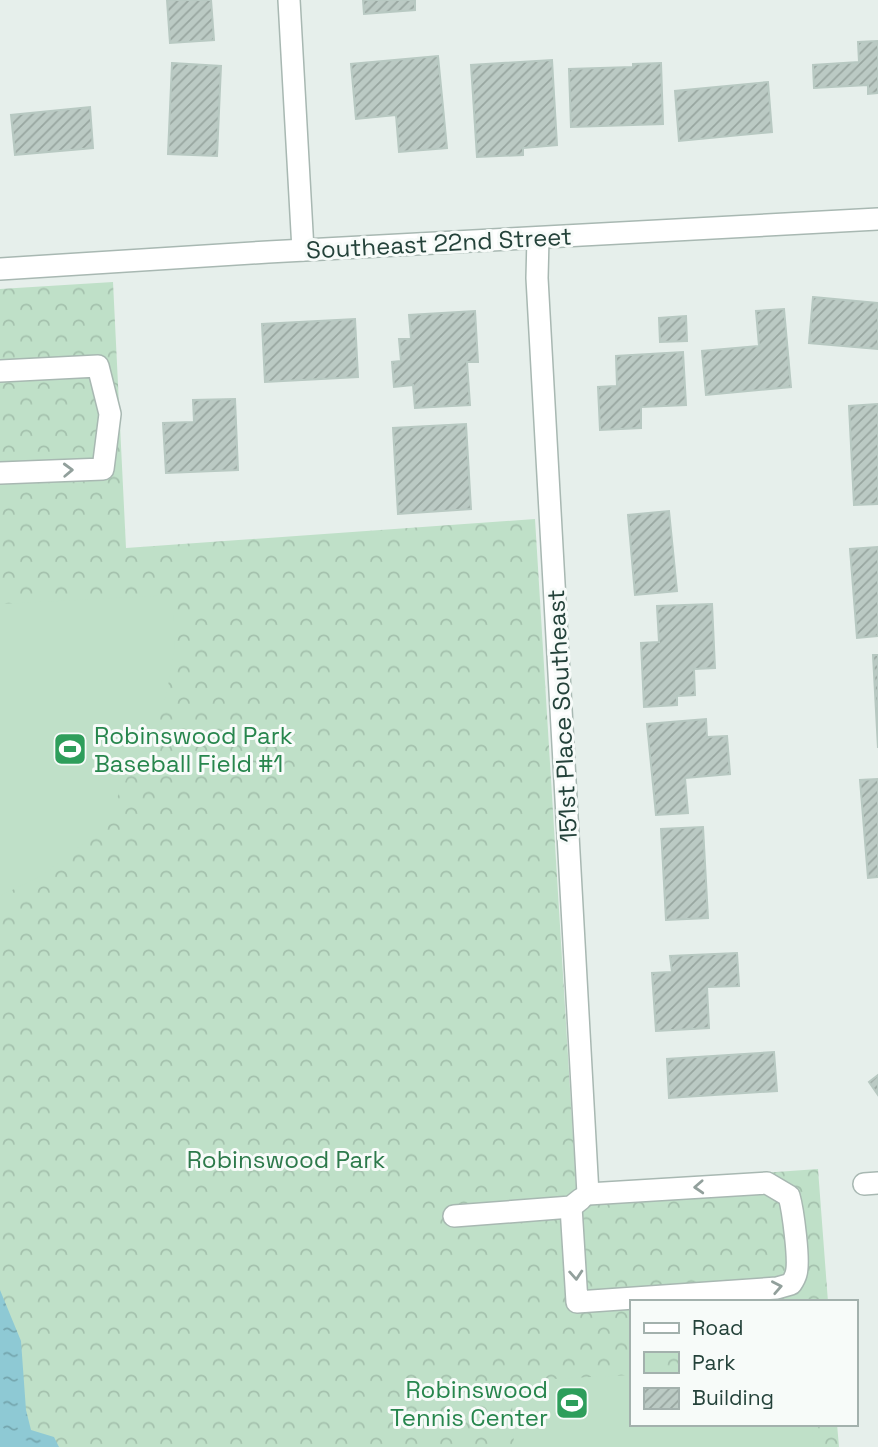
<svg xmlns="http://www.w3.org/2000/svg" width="878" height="1447" viewBox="0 0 878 1447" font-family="'Space Grotesk',sans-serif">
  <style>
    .park { fill: url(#park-crowns) }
    .pitch { fill: #bfe0c8 }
    .water { fill: url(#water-ripples) }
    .building { fill: url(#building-hatch); stroke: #b8c9c2; stroke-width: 2 }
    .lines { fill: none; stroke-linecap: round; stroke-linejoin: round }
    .minor-casing { stroke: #a8b8b2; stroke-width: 24 }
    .minor { stroke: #fff; stroke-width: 21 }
    .oneway { stroke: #92a09c }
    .labels { text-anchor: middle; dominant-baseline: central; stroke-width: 6; stroke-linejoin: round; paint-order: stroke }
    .street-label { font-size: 24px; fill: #24423a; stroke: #f7fbf9 }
    .leisure-label { font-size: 24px; fill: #27864d; stroke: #f7fbf9; text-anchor: start }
    .park-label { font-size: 24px; fill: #2d7a4b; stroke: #f7fbf9 }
  </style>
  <defs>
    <pattern id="park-crowns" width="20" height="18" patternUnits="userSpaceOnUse" patternTransform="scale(1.75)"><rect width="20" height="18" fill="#bfe0c8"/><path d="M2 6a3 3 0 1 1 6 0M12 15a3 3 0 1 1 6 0" fill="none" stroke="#a4c1ad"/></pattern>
    <pattern id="water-ripples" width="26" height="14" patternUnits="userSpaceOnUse" patternTransform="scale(1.75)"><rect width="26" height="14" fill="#8ec9d4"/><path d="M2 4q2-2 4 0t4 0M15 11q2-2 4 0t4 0" fill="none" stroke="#74a5ad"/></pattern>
    <pattern id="building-hatch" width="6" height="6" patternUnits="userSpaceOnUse" patternTransform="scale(1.75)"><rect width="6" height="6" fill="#bbcac4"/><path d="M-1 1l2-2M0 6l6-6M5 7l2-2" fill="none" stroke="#98a6a0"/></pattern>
  </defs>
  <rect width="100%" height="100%" fill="#e6efeb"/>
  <path class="park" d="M113,282L126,548L535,519L576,1186L818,1169L828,1302H631V1424H837L839,1447H0V289Z"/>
  <g class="pitch">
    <path d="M173,595L175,648L166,697L115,802L87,841L41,876L0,896V604Z"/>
    <path d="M631,1375V1424H812L814,1447H514L511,1381Z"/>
  </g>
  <path class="water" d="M0,1290L21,1341L26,1410L31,1430L54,1437L59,1447H0Z"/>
  <g class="building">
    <path d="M167,0H211L214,40L170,43Z"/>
    <path d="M363,0H415V10L364,14Z"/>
    <path d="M878,41V93L868,94V85L814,88L813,65L859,62L858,42Z"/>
    <path d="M438,56L447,148L399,152L396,115L356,119L351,64Z"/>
    <path d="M552,60L557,145L523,148V155L477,157L471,65Z"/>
    <path d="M172,63L221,66L217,156L168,154Z"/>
    <path d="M661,63L663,124L571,127L569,69L633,67V64Z"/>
    <path d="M768,82L772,132L679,141L675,91Z"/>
    <path d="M90,107L93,148L15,155L11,115Z"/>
    <path d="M813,297L878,303V349L809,343Z"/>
    <path d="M784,309L791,387L706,395L702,351L759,346L756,311Z"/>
    <path d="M475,311L478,362H467L470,405L415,408L413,385L394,387L392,362L401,361L399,339H411L409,315Z"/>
    <path d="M686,316L687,341L660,342L659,318Z"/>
    <path d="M355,319L358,377L265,382L262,324Z"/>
    <path d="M683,352L686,405L641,407V428L600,430L598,387L617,386L616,356Z"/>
    <path d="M235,399L238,470L166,473L163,423L194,422L193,400Z"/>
    <path d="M878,404V504L854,505L849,406Z"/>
    <path d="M466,424L471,509L398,514L393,428Z"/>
    <path d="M669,511L677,591L635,595L628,515Z"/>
    <path d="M878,547V636L857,638L850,549Z"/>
    <path d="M712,604L715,668L694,669L695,695L677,696V705L644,707L641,643L659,642L657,606Z"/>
    <path d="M873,655H878V748Z"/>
    <path d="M706,719L707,737L727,736L730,774L685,778L688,813L656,815L647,724Z"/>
    <path d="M878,779V877L868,878L860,780Z"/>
    <path d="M703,827L708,918L666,920L661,829Z"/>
    <path d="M737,953L739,986L707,987L709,1028L656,1031L652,973L672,972L670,956Z"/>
    <path d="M774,1052L777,1091L669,1098L667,1059Z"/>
    <path d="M878,1075V1095L869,1082Z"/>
  </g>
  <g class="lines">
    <defs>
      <g id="minor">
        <path d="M289,0L303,250"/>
        <path d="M538,238L537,278L588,1194"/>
        <path d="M0,269L268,252L878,219"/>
        <path d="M0,371L98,366L110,414L103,469L0,473"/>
        <path d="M864,1184L878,1183"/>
        <path d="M571,1207L577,1302L777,1288L791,1284C793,1281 795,1278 796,1274C800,1262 793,1210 789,1196L767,1183L588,1194"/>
        <path d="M454,1216L571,1207L581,1199"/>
      </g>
    </defs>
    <use href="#minor" class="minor-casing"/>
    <use href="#minor" class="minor"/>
  </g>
  <defs><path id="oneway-chevron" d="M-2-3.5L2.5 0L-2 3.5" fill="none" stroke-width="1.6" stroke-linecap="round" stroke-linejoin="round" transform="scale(1.75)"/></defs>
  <g class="oneway">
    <use href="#oneway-chevron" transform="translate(68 470) rotate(-2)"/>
    <use href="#oneway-chevron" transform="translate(699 1187) rotate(177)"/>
    <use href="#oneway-chevron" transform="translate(576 1275) rotate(86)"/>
    <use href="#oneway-chevron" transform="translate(777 1287) rotate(-11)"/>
  </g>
  <defs>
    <symbol id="stadium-square" viewBox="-11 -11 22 22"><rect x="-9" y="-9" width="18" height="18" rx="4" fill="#2e9e5b" stroke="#f7fbf9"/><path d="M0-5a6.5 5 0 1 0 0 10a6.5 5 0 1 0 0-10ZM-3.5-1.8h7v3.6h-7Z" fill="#fff"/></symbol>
  </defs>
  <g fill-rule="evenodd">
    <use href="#stadium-square" x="51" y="730" width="38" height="38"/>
    <use href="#stadium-square" x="553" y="1384" width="38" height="38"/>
  </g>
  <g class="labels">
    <g class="street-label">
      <text transform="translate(439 243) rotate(-3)">Southeast 22nd Street</text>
      <text transform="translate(562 716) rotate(-93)">151st Place Southeast</text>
    </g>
    <g class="leisure-label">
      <text x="94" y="735">Robinswood Park<tspan x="94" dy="28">Baseball Field #1</tspan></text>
      <text x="548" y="1389" text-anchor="end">Robinswood<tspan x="548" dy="28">Tennis Center</tspan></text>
    </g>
    <g class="park-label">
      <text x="286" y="1159">Robinswood Park</text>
    </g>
  </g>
  <rect x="630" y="1300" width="228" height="126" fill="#f7fbf9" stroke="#a3b1ad" stroke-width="2"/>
  <rect x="644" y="1323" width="35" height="10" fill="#ffffff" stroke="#a3b1ad" stroke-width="2"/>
  <text x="692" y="1335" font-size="21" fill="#24423a">Road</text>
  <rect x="644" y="1352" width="35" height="21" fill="url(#park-crowns)" stroke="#a3b1ad" stroke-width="2"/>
  <text x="692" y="1370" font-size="21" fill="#24423a">Park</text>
  <rect x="644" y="1388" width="35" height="21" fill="url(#building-hatch)" stroke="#a3b1ad" stroke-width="2"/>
  <text x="692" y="1405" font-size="21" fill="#24423a">Building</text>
</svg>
